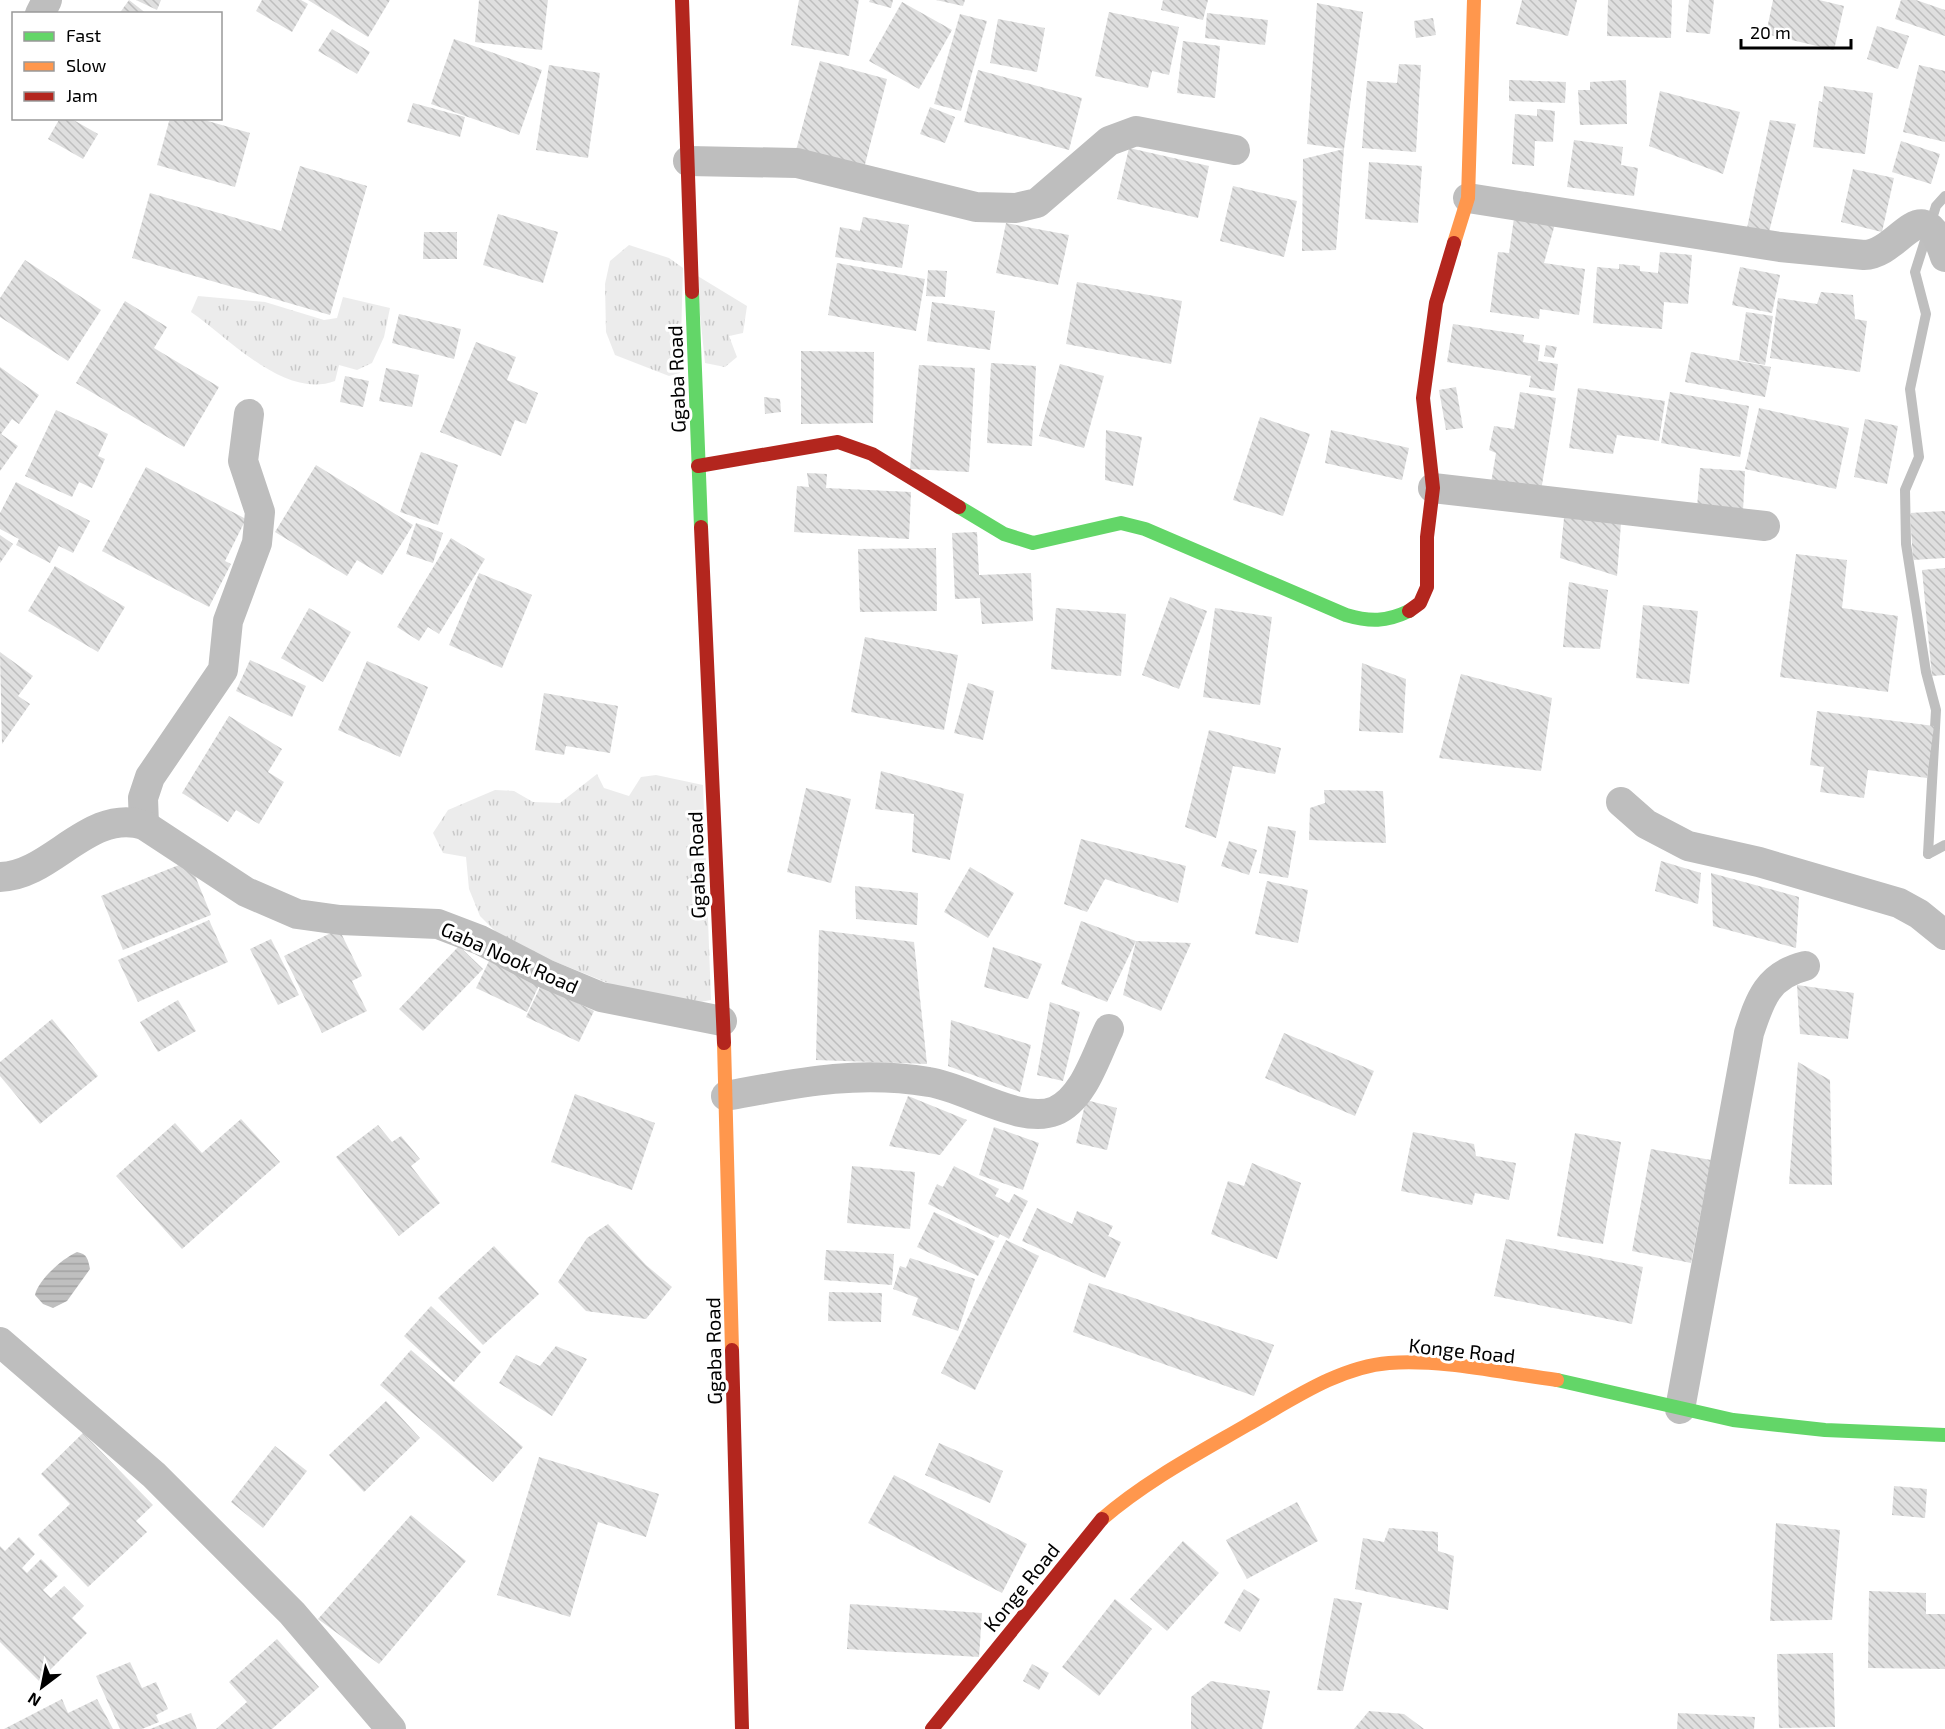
<svg xmlns="http://www.w3.org/2000/svg" width="1945" height="1729" viewBox="0 0 1945 1729" font-family="'Exo 2',sans-serif">
  <style>
    .grass { fill: url(#grass-tufts) }
    .water { fill: url(#water-rules) }
    .lines { fill: none; stroke-linecap: round; stroke-linejoin: round }
    .stream { stroke: #bfbfbf; stroke-width: 10 }
    .building { fill: url(#building-back-hatch) }
    .street { stroke: #bebebe; stroke-width: 30 }
    .fast { stroke: #63d668; stroke-width: 14 }
    .slow { stroke: #ff974d; stroke-width: 14 }
    .jam { stroke: #b3261e; stroke-width: 14 }
    .labels { text-anchor: middle; dominant-baseline: central; stroke-width: 6; stroke-linejoin: round; paint-order: stroke }
    .street-label { font-size: 20px; fill: #000; stroke: #fff }
  </style>
  <defs>
    <pattern id="grass-tufts" width="24" height="20" patternUnits="userSpaceOnUse" patternTransform="scale(1.5)"><rect width="24" height="20" fill="#ececec"/><path d="M3 7l-1-3M5 7V3M7 7l1-3M15 17l-1-3M17 17v-4M19 17l1-3" fill="none" stroke="#c9c9c9"/></pattern>
    <pattern id="water-rules" width="6" height="5" patternUnits="userSpaceOnUse" patternTransform="scale(1.5)"><rect width="6" height="5" fill="#bfbfbf"/><path d="M0 2.5h6" fill="none" stroke="#a2a2a2"/></pattern>
    <pattern id="building-back-hatch" width="6" height="6" patternUnits="userSpaceOnUse" patternTransform="scale(1.5)"><rect width="6" height="6" fill="#dfdfdf"/><path d="M-1 5l2 2M0 0l6 6M5-1l2 2" fill="none" stroke="#bebebe"/></pattern>
  </defs>
  <rect width="100%" height="100%" fill="#fff"/>
  <g class="grass">
    <path d="M629,245L669,258L683,268L680,373L669,376L615,355L606,332L605,284L610,261Z"/>
    <path d="M696,275L747,306L743,333L729,336L737,357L725,367L705,363Z"/>
    <path d="M198,296L265,302L324,320L337,318L343,297L390,308L384,337L372,363L357,370L339,365L335,381C285,400 229,338 191,312Z"/>
    <path d="M597,774L604,788L629,796L641,777L656,775L703,785L711,1000L684,1005L623,989L506,942L480,916L469,889L466,857L443,853L433,833L448,810L495,790L514,791L533,802L560,803Z"/>
  </g>
  <path class="water" d="M77,1252C87,1254 88,1259 90,1269L67,1301L53,1308L43,1304L35,1295C38,1280 63,1258 77,1252Z"/>
  <g class="lines">
    <g class="stream">
      <path d="M1928,854L1936,710L1926,672L1906,544L1905,490L1919,457L1910,389L1926,314L1915,272L1936,206L1945,196"/>
      <path d="M1928,854L1945,845"/>
    </g>
  </g>
  <g class="building">
    <path d="M129,0L147,14H119Z"/>
    <path d="M136,0H161L157,10Z"/>
    <path d="M262,0H301L308,4L292,32L256,11Z"/>
    <path d="M308,0H390L368,37Z"/>
    <path d="M479,0H548L542,50L475,42Z"/>
    <path d="M799,0H859L849,56L791,45Z"/>
    <path d="M870,0H893L891,8L869,2Z"/>
    <path d="M936,0H965L963,6Z"/>
    <path d="M1163,0H1208L1203,20L1161,10Z"/>
    <path d="M1522,0H1577L1568,36L1516,24Z"/>
    <path d="M1608,0H1672L1671,38L1607,36Z"/>
    <path d="M1689,0H1714L1710,34L1686,32Z"/>
    <path d="M1773,0H1819L1844,6L1834,50L1766,34Z"/>
    <path d="M1901,0H1916L1945,10V36L1895,19Z"/>
    <path d="M902,2L952,30L919,89L869,61Z"/>
    <path d="M1317,3L1363,12L1344,149L1307,144Z"/>
    <path d="M1109,12L1179,27L1169,75L1152,71L1148,88L1095,76Z"/>
    <path d="M1207,13L1268,20L1265,45L1205,38Z"/>
    <path d="M960,14L987,21L961,111L934,104Z"/>
    <path d="M1433,18L1436,35L1416,38L1414,21Z"/>
    <path d="M998,19L1045,28L1037,72L990,63Z"/>
    <path d="M1877,26L1909,36L1898,69L1867,59Z"/>
    <path d="M332,29L370,52L357,74L318,51Z"/>
    <path d="M454,39L542,70L519,135L431,104Z"/>
    <path d="M1183,41L1220,46L1215,98L1177,93Z"/>
    <path d="M820,61L887,79L863,172L795,154Z"/>
    <path d="M1399,64L1421,65L1416,152L1362,148L1367,81L1397,83Z"/>
    <path d="M549,65L600,73L588,158L536,150Z"/>
    <path d="M1919,65L1945,71V142L1903,132Z"/>
    <path d="M978,70L1082,98L1069,150L964,122Z"/>
    <path d="M1509,80L1566,82L1565,103L1509,101Z"/>
    <path d="M1626,80L1627,124L1580,125L1578,90H1590V82Z"/>
    <path d="M1824,86L1873,93L1865,154L1813,147L1819,101L1822,102Z"/>
    <path d="M1660,91L1740,112L1723,174L1649,146Z"/>
    <path d="M413,103L465,117L460,137L407,122Z"/>
    <path d="M930,107L955,117L945,143L920,134Z"/>
    <path d="M1537,109L1555,111L1553,142L1535,141L1534,166L1512,164L1515,114L1537,116Z"/>
    <path d="M60,118H70L98,134L83,159L48,139Z"/>
    <path d="M170,118H197L250,133L235,187L157,165Z"/>
    <path d="M1770,120L1796,124L1768,236L1747,228Z"/>
    <path d="M1574,140L1623,147L1621,165L1638,168L1634,196L1567,187Z"/>
    <path d="M1901,141L1940,154L1931,184L1892,172Z"/>
    <path d="M1129,148L1209,166L1198,218L1117,199Z"/>
    <path d="M1344,149L1336,250L1302,251L1303,159Z"/>
    <path d="M1369,162L1422,166L1418,223L1365,219Z"/>
    <path d="M300,166L367,186L330,315L132,258L150,193L281,231Z"/>
    <path d="M1853,169L1894,178L1882,232L1841,222Z"/>
    <path d="M1233,186L1297,201L1284,257L1220,241Z"/>
    <path d="M498,214L558,232L543,283L483,265Z"/>
    <path d="M863,217L909,225L902,268L835,257L840,227L860,231Z"/>
    <path d="M1514,218L1555,224L1544,263L1585,269L1579,315L1540,309L1539,319L1490,312L1498,252L1509,253Z"/>
    <path d="M1006,223L1069,235L1058,285L996,273Z"/>
    <path d="M424,232H457V259H423Z"/>
    <path d="M1660,252L1692,255L1688,304L1664,302L1662,329L1593,323L1597,267L1619,269V264L1640,266V271L1658,273Z"/>
    <path d="M25,260L101,310L68,361L0,317V298Z"/>
    <path d="M837,263L925,279L916,331L828,315Z"/>
    <path d="M1740,267L1780,275L1772,313L1732,305Z"/>
    <path d="M928,270L947,271L945,297L926,296Z"/>
    <path d="M1077,282L1182,301L1171,364L1066,344Z"/>
    <path d="M1821,292L1853,295L1855,319L1867,321L1860,372L1770,358L1778,298L1817,304Z"/>
    <path d="M125,301L167,327L154,348L219,387L184,447L76,383Z"/>
    <path d="M932,302L995,311L990,350L927,341Z"/>
    <path d="M1746,312L1773,316L1765,365L1739,360Z"/>
    <path d="M399,314L461,329L454,359L392,343Z"/>
    <path d="M1453,324L1524,335L1523,342L1540,345L1538,361L1558,364L1554,391L1529,387L1531,376L1447,362Z"/>
    <path d="M476,342L516,357L507,380L538,393L526,424L515,420L501,456L440,432Z"/>
    <path d="M1546,345L1557,347L1554,358L1544,356Z"/>
    <path d="M801,351L874,352L873,423L801,424Z"/>
    <path d="M1691,352L1771,367L1765,397L1685,382Z"/>
    <path d="M991,363L1036,366L1032,446L987,443Z"/>
    <path d="M1060,364L1104,376L1084,448L1039,436Z"/>
    <path d="M919,365L975,368L969,472L910,469Z"/>
    <path d="M0,367L39,395L19,424L12,419L1,434L18,446L0,471Z"/>
    <path d="M386,368L419,375L412,407L379,401Z"/>
    <path d="M345,376L369,381L363,407L340,402Z"/>
    <path d="M1456,387L1463,428L1446,430L1439,390Z"/>
    <path d="M1578,388L1665,401L1659,441L1617,435L1613,454L1569,448Z"/>
    <path d="M1520,392L1556,398L1541,491L1491,483L1496,453L1489,450L1494,426L1514,429Z"/>
    <path d="M1670,392L1749,406L1740,457L1661,443Z"/>
    <path d="M764,397L780,399L781,412L765,414Z"/>
    <path d="M1759,408L1849,428L1836,489L1745,469Z"/>
    <path d="M56,410L108,434L98,456L105,459L92,488L79,482L72,497L25,476Z"/>
    <path d="M1260,417L1310,434L1283,516L1233,500Z"/>
    <path d="M1865,419L1898,426L1887,484L1854,477Z"/>
    <path d="M1106,430L1142,437L1133,486L1105,480Z"/>
    <path d="M1331,430L1409,448L1402,480L1325,463Z"/>
    <path d="M421,452L458,465L438,525L400,512Z"/>
    <path d="M316,465L413,525L382,575L357,560L347,576L275,532Z"/>
    <path d="M146,467L246,519L225,561L231,564L209,607L102,551Z"/>
    <path d="M1700,468L1745,471L1743,511L1697,508Z"/>
    <path d="M807,473L827,474L826,488L911,492L909,539L794,532L797,486L809,487Z"/>
    <path d="M16,482L90,521L73,553L59,546L50,563L16,545L19,539L0,529V513Z"/>
    <path d="M1945,511V558L1913,560L1910,513Z"/>
    <path d="M1564,518L1621,523L1617,576L1560,558Z"/>
    <path d="M416,523L443,533L433,563L406,554Z"/>
    <path d="M977,532L979,575L1031,573L1033,621L982,624L980,598L955,599L952,533Z"/>
    <path d="M0,535L13,544L0,563Z"/>
    <path d="M451,538L485,559L439,634L428,627L419,641L397,627Z"/>
    <path d="M936,548L937,611L860,612L858,549Z"/>
    <path d="M1796,554L1847,560L1842,608L1898,616L1888,692L1780,677Z"/>
    <path d="M55,566L125,607L98,652L28,611Z"/>
    <path d="M1945,568V675L1932,676L1922,570Z"/>
    <path d="M479,573L532,595L502,668L449,645Z"/>
    <path d="M1569,582L1608,590L1600,649L1563,647Z"/>
    <path d="M1170,597L1207,611L1179,689L1142,675Z"/>
    <path d="M1643,605L1698,611L1689,684L1636,678Z"/>
    <path d="M309,608L351,632L323,682L281,658Z"/>
    <path d="M1056,608L1126,614L1121,676L1051,669Z"/>
    <path d="M1215,608L1272,617L1260,705L1203,697Z"/>
    <path d="M865,637L958,655L944,730L851,712Z"/>
    <path d="M0,652L33,676L18,696L30,704L2,744Z"/>
    <path d="M250,660L306,686L292,717L236,691Z"/>
    <path d="M367,661L428,687L400,757L338,730Z"/>
    <path d="M1362,663L1406,679L1403,733L1359,731Z"/>
    <path d="M1461,674L1552,698L1541,771L1439,758Z"/>
    <path d="M968,683L994,691L983,740L954,733Z"/>
    <path d="M544,693L618,706L610,753L566,746L564,755L535,750Z"/>
    <path d="M1817,711L1934,726L1927,778L1868,770L1864,798L1820,792L1824,767L1810,765Z"/>
    <path d="M229,716L282,749L268,772L284,782L259,824L236,810L228,822L182,793Z"/>
    <path d="M1209,730L1281,748L1275,774L1233,766L1216,838L1185,827Z"/>
    <path d="M881,771L964,794L950,860L912,852L914,814L875,809Z"/>
    <path d="M806,788L851,799L831,883L787,872Z"/>
    <path d="M1324,790L1383,791L1386,843L1309,840L1310,808L1325,803Z"/>
    <path d="M1268,826L1296,831L1288,878L1259,873Z"/>
    <path d="M1081,839L1186,866L1178,903L1105,879L1087,912L1064,904Z"/>
    <path d="M1229,841L1257,850L1249,875L1221,866Z"/>
    <path d="M189,861L211,915L123,950L101,896Z"/>
    <path d="M1661,861L1701,873L1698,904L1655,891Z"/>
    <path d="M970,867L1014,893L988,938L944,912Z"/>
    <path d="M1711,873L1799,897L1796,948L1713,926Z"/>
    <path d="M1267,881L1308,890L1298,943L1255,934Z"/>
    <path d="M855,886L918,893L917,925L856,919Z"/>
    <path d="M209,920L228,962L138,1002L118,960Z"/>
    <path d="M1081,921L1136,941L1107,1002L1061,984Z"/>
    <path d="M339,929L362,976L352,981L367,1011L322,1033L284,956Z"/>
    <path d="M819,930L914,942L927,1064L816,1060Z"/>
    <path d="M271,939L299,995L278,1005L250,949Z"/>
    <path d="M1136,941L1191,943L1161,1011L1123,995Z"/>
    <path d="M459,946L483,969L423,1031L399,1009Z"/>
    <path d="M993,947L1042,964L1028,999L984,987Z"/>
    <path d="M489,961L539,985L527,1012L476,988Z"/>
    <path d="M541,985L594,1011L579,1042L526,1017Z"/>
    <path d="M1797,985L1854,993L1848,1039L1800,1034Z"/>
    <path d="M178,1000L196,1031L158,1052L140,1022Z"/>
    <path d="M1050,1002L1080,1012L1063,1081L1037,1075Z"/>
    <path d="M52,1019L98,1076L40,1124L0,1076V1062Z"/>
    <path d="M951,1020L1031,1045L1020,1092L948,1066Z"/>
    <path d="M1284,1033L1374,1071L1355,1116L1265,1078Z"/>
    <path d="M1798,1062L1830,1080L1832,1185L1789,1184Z"/>
    <path d="M575,1094L655,1123L632,1190L551,1162Z"/>
    <path d="M908,1096L967,1120L940,1155L889,1146Z"/>
    <path d="M1086,1100L1117,1108L1107,1150L1076,1143Z"/>
    <path d="M241,1119L280,1162L182,1249L116,1176L175,1123L202,1153Z"/>
    <path d="M378,1125L392,1142L401,1136L420,1159L411,1166L440,1203L399,1236L336,1157Z"/>
    <path d="M994,1127L1039,1143L1023,1190L979,1175Z"/>
    <path d="M1413,1132L1474,1144L1476,1156L1516,1163L1509,1200L1475,1193L1472,1205L1401,1191Z"/>
    <path d="M1575,1133L1621,1142L1603,1244L1557,1236Z"/>
    <path d="M1651,1149L1711,1160L1691,1263L1632,1251Z"/>
    <path d="M1252,1163L1301,1183L1277,1259L1211,1234L1228,1181L1244,1186Z"/>
    <path d="M852,1166L915,1172L910,1229L847,1223Z"/>
    <path d="M954,1166L999,1189L995,1196L1009,1203L1014,1194L1028,1201L1009,1239L1000,1234L998,1238L928,1204L937,1184L943,1187Z"/>
    <path d="M1037,1208L1072,1224L1077,1211L1113,1226L1108,1236L1121,1242L1105,1278L1022,1241Z"/>
    <path d="M934,1212L995,1241L978,1276L917,1247Z"/>
    <path d="M608,1224L646,1265L672,1287L646,1319L586,1311L558,1282L587,1238Z"/>
    <path d="M1506,1239L1643,1267L1632,1324L1494,1296Z"/>
    <path d="M1006,1240L1039,1256L975,1390L941,1373Z"/>
    <path d="M494,1246L539,1294L483,1345L438,1298Z"/>
    <path d="M826,1250L894,1254L892,1285L824,1280Z"/>
    <path d="M910,1258L975,1279L958,1331L912,1315L918,1298L893,1289L900,1266L906,1268Z"/>
    <path d="M1089,1283L1274,1345L1254,1396L1073,1332Z"/>
    <path d="M829,1292L882,1293L881,1322L828,1321Z"/>
    <path d="M431,1306L481,1352L454,1382L404,1336Z"/>
    <path d="M556,1346L587,1359L552,1416L499,1383L516,1355L540,1366Z"/>
    <path d="M411,1350L523,1447L493,1482L380,1385Z"/>
    <path d="M386,1401L420,1438L364,1492L329,1455Z"/>
    <path d="M83,1433L153,1505L136,1521L147,1532L88,1587L38,1535L70,1504L41,1474Z"/>
    <path d="M939,1443L1003,1471L990,1503L925,1475Z"/>
    <path d="M275,1446L307,1471L263,1528L231,1502Z"/>
    <path d="M539,1457L659,1494L646,1537L598,1522L570,1617L497,1595Z"/>
    <path d="M894,1475L1027,1544L1002,1593L868,1523Z"/>
    <path d="M1894,1486L1927,1489L1925,1518L1892,1515Z"/>
    <path d="M1297,1502L1318,1541L1247,1579L1226,1540Z"/>
    <path d="M411,1515L466,1561L379,1664L318,1619Z"/>
    <path d="M1776,1523L1840,1530L1832,1620L1770,1621Z"/>
    <path d="M1389,1528L1438,1532V1551L1454,1556L1448,1610L1355,1589L1363,1538L1384,1542Z"/>
    <path d="M19,1537L35,1554L22,1568L27,1573L41,1559L58,1576L43,1590L51,1598L64,1586L84,1606L72,1618L87,1633L39,1681L0,1642V1546L5,1551Z"/>
    <path d="M1183,1541L1219,1573L1167,1631L1130,1599Z"/>
    <path d="M1244,1589L1260,1599L1240,1632L1224,1623Z"/>
    <path d="M1869,1591L1926,1593V1614H1945V1669L1868,1668Z"/>
    <path d="M1334,1598L1362,1603L1343,1691L1317,1690Z"/>
    <path d="M1115,1599L1152,1629L1099,1696L1062,1667Z"/>
    <path d="M850,1604L982,1613L979,1657L847,1649Z"/>
    <path d="M277,1639L319,1687L272,1729H216L247,1702L229,1682Z"/>
    <path d="M1833,1653L1835,1727L1779,1728L1777,1654Z"/>
    <path d="M130,1662L142,1688L156,1682L168,1709L156,1715L159,1722L142,1729H120L96,1676Z"/>
    <path d="M1032,1664L1049,1673L1039,1690L1023,1681Z"/>
    <path d="M1211,1681L1270,1691L1262,1729H1191V1697Z"/>
    <path d="M62,1699L68,1713L97,1699L113,1729H4Z"/>
    <path d="M1369,1711L1404,1714L1424,1729H1354Z"/>
    <path d="M191,1713L197,1729H150Z"/>
    <path d="M1678,1713L1755,1717L1754,1729H1677Z"/>
  </g>
  <g class="lines">
    <g class="street">
      <path d="M40,14L47,0"/>
      <path d="M688,161L797,163L976,207L1016,208L1037,203L1109,141L1136,131L1235,150"/>
      <path d="M1468,198L1780,247L1864,255C1901,254 1922,185 1945,257"/>
      <path d="M1433,488L1765,526"/>
      <path d="M1621,802L1646,824L1688,846L1759,862L1899,903L1919,914L1945,935"/>
      <path d="M144,825L143,798L150,777L223,670L228,621L257,543L260,512L243,461L249,414"/>
      <path d="M0,877C52,876 88,808 144,825L246,892L297,914L340,920L438,924L480,940L546,974L601,997L722,1021"/>
      <path d="M726,1096C797,1083 856,1070 929,1082C965,1087 1021,1125 1055,1111C1084,1099 1096,1055 1109,1029"/>
      <path d="M0,1342L154,1475L292,1613L391,1729"/>
      <path d="M1680,1409L1749,1033C1760,999 1768,975 1805,966"/>
    </g>
    <g class="fast">
      <path d="M692,292L701,527"/>
      <path d="M959,507L1004,534L1033,543L1121,523L1145,529L1346,615C1370,622 1386,622 1409,611"/>
      <path d="M1557,1380L1733,1420L1825,1430L1945,1435"/>
    </g>
    <g class="slow">
      <path d="M1454,243L1468,198L1474,0"/>
      <path d="M724,1043L732,1350"/>
      <path d="M1102,1519C1146,1481 1197,1454 1247,1425C1290,1401 1338,1367 1389,1363C1444,1359 1502,1373 1557,1380"/>
    </g>
    <g class="jam">
      <path d="M682,0L692,292"/>
      <path d="M698,466L838,442L872,454L959,507"/>
      <path d="M701,527L724,1043"/>
      <path d="M1409,611L1420,603L1427,587V537L1433,488L1423,398L1436,303L1454,243"/>
      <path d="M732,1350L742,1729"/>
      <path d="M932,1729L1102,1519"/>
    </g>
  </g>
  <g class="labels">
    <g class="street-label">
      <text transform="translate(676 379) rotate(-92)">Ggaba Road</text>
      <text transform="translate(696 865) rotate(-92)">Ggaba Road</text>
      <text transform="translate(510 957) rotate(24)">Gaba Nook Road</text>
      <text transform="translate(1462 1350) rotate(6)">Konge Road</text>
      <text transform="translate(713 1351) rotate(-91)">Ggaba Road</text>
      <text transform="translate(1021 1587) rotate(-51)">Konge Road</text>
    </g>
  </g>
  <rect x="12" y="12" width="210" height="108" fill="#ffffff" stroke="#999999" stroke-width="1.5"/>
  <rect x="24" y="32" width="30" height="9" fill="#63d668" stroke="#999999" stroke-width="1.5"/>
  <text x="66" y="42" font-size="18" fill="#000000">Fast</text>
  <rect x="24" y="62" width="30" height="9" fill="#ff974d" stroke="#999999" stroke-width="1.5"/>
  <text x="66" y="72" font-size="18" fill="#000000">Slow</text>
  <rect x="24" y="92" width="30" height="9" fill="#b3261e" stroke="#999999" stroke-width="1.5"/>
  <text x="66" y="102" font-size="18" fill="#000000">Jam</text>
  <g transform="translate(42 1687) rotate(212)" stroke="#ffffff" stroke-width="4.5" paint-order="stroke">
  <path d="M0-4.5L10 22L0 15L-10 22Z" fill="#000000"/>
  <text y="-9" font-size="16" font-weight="bold" text-anchor="middle" fill="#000000">N</text>
  </g>
  <path d="M1741 39v9h110v-9" fill="none" stroke="#000000" stroke-width="3"/>
  <text x="1750" y="39" font-size="18" fill="#000000" stroke="#ffffff" stroke-width="4.5" paint-order="stroke">20 m</text>
</svg>
